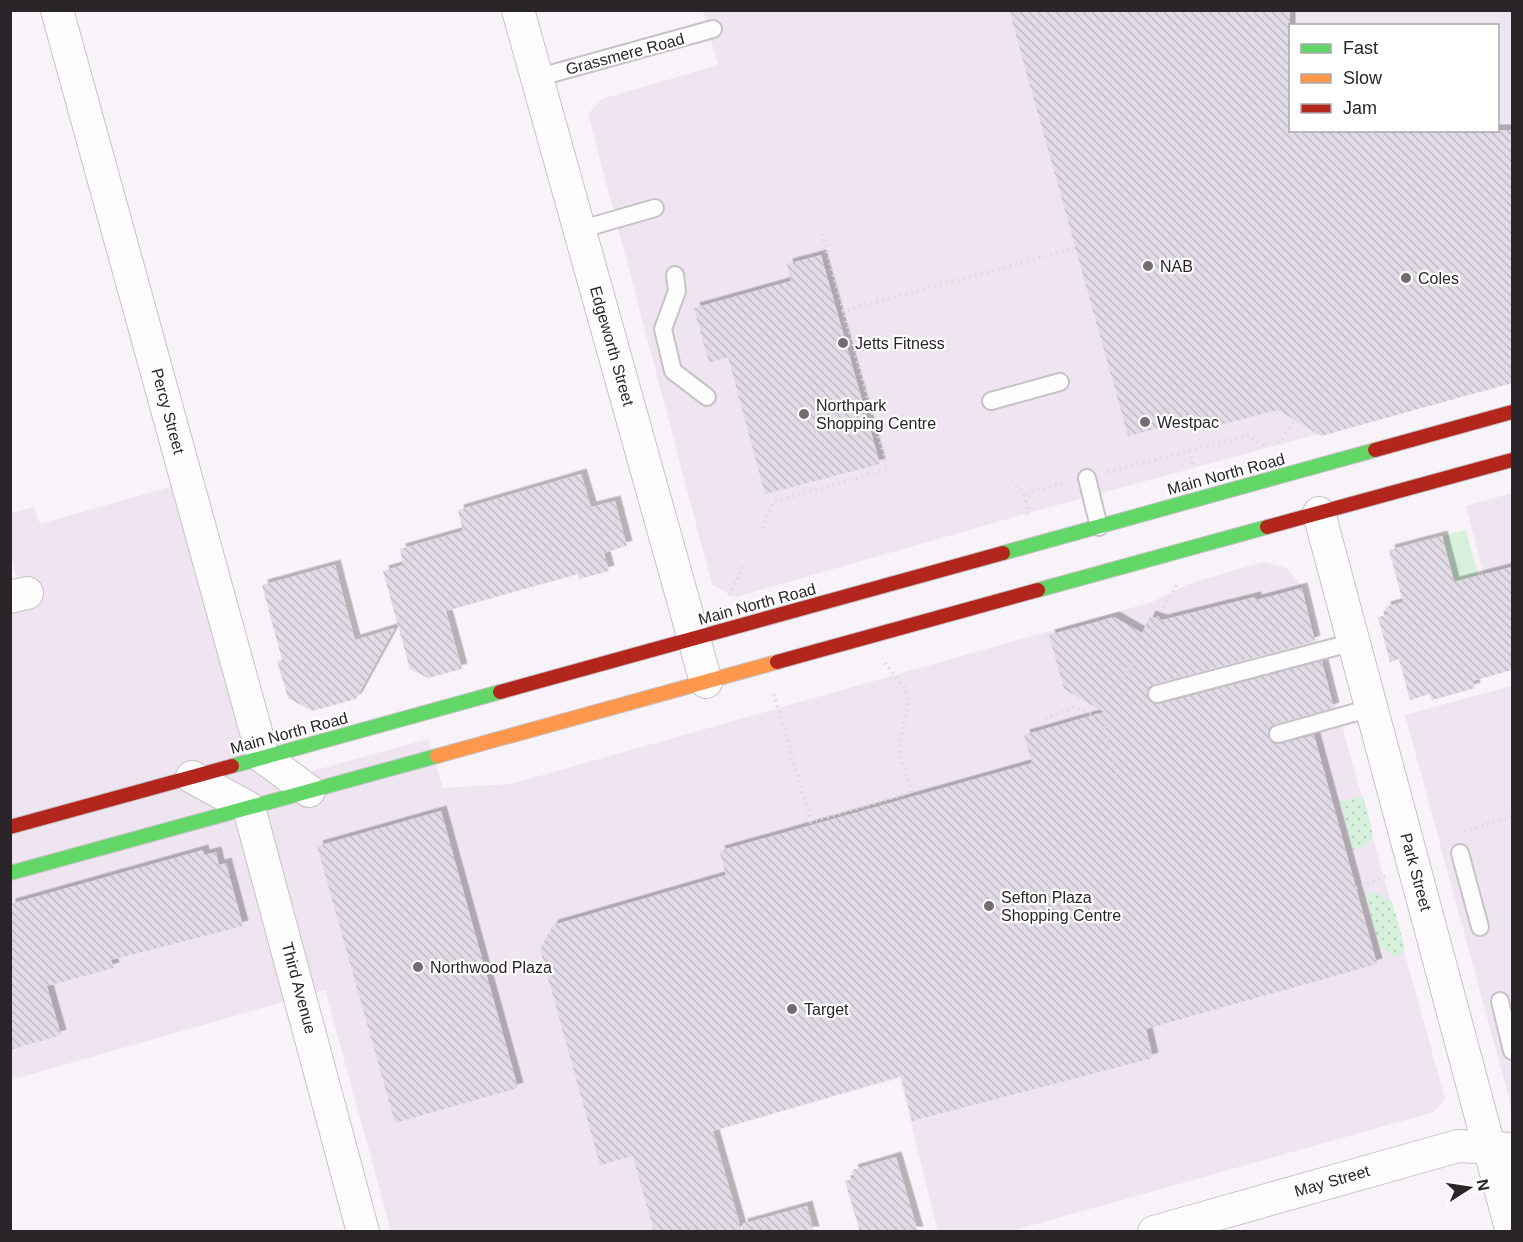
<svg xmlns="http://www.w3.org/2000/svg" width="1523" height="1242" viewBox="0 0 1523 1242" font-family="Helvetica,sans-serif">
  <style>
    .built { fill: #eee5f0; fill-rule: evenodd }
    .grass { fill: url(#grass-dots) }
    .green { fill: #d6f0dc }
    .building { fill: url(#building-back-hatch); filter: url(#shadow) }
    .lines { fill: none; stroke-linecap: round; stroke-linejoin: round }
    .lane-casing { stroke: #c6c2c6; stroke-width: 20 }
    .street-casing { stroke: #c6c2c6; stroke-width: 34 }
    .fast-casing { stroke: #c6c2c6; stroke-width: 16 }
    .slow-casing { stroke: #c6c2c6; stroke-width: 16 }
    .jam-casing { stroke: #c6c2c6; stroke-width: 16 }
    .path { stroke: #dddbdd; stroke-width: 4; stroke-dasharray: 1.5 4.5; stroke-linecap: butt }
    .lane { stroke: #fefdfe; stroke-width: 16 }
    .street { stroke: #fefdfe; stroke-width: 32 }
    .fast { stroke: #63d668; stroke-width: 14 }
    .slow { stroke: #ff974d; stroke-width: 14 }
    .jam { stroke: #b3261e; stroke-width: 14 }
    .poi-dot { fill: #716d71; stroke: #fff; stroke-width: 2 }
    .labels { text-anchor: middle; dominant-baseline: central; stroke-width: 4.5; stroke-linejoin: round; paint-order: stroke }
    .street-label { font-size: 16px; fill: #292529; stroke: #fff }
    .poi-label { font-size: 16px; fill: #292529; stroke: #fff; text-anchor: start }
  </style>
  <defs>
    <pattern id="grass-dots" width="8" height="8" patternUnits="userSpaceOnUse" patternTransform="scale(1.5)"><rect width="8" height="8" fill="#d6f0dc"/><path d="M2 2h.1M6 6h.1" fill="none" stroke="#b8cebd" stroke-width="1.8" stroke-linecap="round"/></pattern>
    <pattern id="building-back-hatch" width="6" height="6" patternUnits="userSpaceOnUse" patternTransform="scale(1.5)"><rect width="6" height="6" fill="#e0dbe4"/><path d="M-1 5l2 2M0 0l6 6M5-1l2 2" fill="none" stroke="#c0bcc4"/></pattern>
    <filter id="shadow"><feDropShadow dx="5.5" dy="-5.5" stdDeviation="0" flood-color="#0004"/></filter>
  </defs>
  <rect width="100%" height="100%" fill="#f8f3f8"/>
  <g class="built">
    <path d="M703,11H1512V381L1032,512L736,597L712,585L588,114L602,99L718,65ZM1290,26H1498V130H1290Z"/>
    <path d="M187,482L269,783L428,739L443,788L511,784L1152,602L1188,584L1263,562L1286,568L1304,588L1445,1099L1434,1112L1012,1231L938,1232L900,1078L713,1131L742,1231H391L325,990L11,1080L10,589L19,587L11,556V513L34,507L40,524Z"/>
    <path d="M1512,493V649L1503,651L1466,506Z"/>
    <path d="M1512,686V1109L1405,715Z"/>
  </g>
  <g class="grass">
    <path d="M1363,796L1373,835L1364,847L1353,850L1340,802Z"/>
    <path d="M1375,892L1392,902L1405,948L1402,954L1393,956L1379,946L1366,895Z"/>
  </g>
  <path class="green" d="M1466,530L1478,575L1455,581L1443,536Z"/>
  <g class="building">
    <path d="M1009,10H1290V130H1512V383L1321,436L1278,410L1215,426L1199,418L1128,436Z"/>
    <path d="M821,255L880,464L765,494L728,357L709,363L694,308L791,281L787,264Z"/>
    <path d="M581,474L591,507L615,501L627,546L604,553L609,571L579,579L578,574L446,611L462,669L428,678L410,669L383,571L403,565L400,549L463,531L458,510Z"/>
    <path d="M1442,536L1454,582L1512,567V670L1473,681L1475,688L1432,700L1430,694L1410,700L1399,659L1390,662L1378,617L1387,615L1385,607L1403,602L1389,550Z"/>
    <path d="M335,565L355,640L395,628L356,699L312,711L288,698L277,661L282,660L262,585Z"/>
    <path d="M1302,588L1315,641L1154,684L1149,687L1147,696L1150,702L1160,704L1322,661L1334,708L1275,724L1270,727L1268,736L1271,742L1280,744L1314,735L1377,964L1146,1029L1153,1058L912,1121L901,1076L713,1131L742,1232H654L633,1156L600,1165L540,949L553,925L726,875L719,851L1032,763L1024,735L1104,712L1064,689L1049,635L1114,617L1142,633L1150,616L1162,620L1255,597L1256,600Z"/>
    <path d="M441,811L518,1088L395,1123L317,846Z"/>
    <path d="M203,850L204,855L216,852L219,865L226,863L243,926L111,960L114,968L47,986L61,1035L10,1050V904Z"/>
    <path d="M896,1157L918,1232H860L845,1181L855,1178L852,1170Z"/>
    <path d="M807,1206L814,1232H743L742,1224Z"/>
  </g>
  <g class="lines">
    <defs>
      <g id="lane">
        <path d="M536,78L713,29"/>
        <path d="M579,230L655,208"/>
        <path d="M675,275L677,291L663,329L673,371L707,397"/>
        <path d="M991,401L1060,382"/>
        <path d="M1087,478L1099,527"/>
        <path d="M1157,694L1354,642"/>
        <path d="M1278,734L1371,708"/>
        <path d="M1460,853L1480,927"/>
        <path d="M1500,1001L1512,1051"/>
      </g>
      <g id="street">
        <path d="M57,10L263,757L309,791"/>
        <path d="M518,10L706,682"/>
        <path d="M1319,513L1512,1232"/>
        <path d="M10,597L27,593"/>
        <path d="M192,777L249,808L363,1232"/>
        <path d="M1154,1232L1458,1146L1512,1149"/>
      </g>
      <g id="fast">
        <path d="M1003,553L1375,450"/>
        <path d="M1038,590L1267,527"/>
        <path d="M232,766L500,692"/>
        <path d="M10,873L437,756"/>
      </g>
      <path id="slow" d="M437,756L777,662"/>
      <g id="jam">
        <path d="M1375,450L1512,412"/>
        <path d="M1267,527L1512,460"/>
        <path d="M777,662L1038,590"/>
        <path d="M500,692L1003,553"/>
        <path d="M10,827L232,766"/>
      </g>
    </defs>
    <use href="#lane" class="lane-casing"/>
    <use href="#street" class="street-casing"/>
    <use href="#fast" class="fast-casing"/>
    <use href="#slow" class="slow-casing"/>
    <use href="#jam" class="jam-casing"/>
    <g class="path">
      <path d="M836,313L1076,248"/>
      <path d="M1279,444L1294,420"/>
      <path d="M1189,451L1194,468"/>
      <path d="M1108,472L1249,435L1266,448"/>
      <path d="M1013,480L1023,492L1026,501L1033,491L1066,483"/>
      <path d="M1026,501L1028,515"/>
      <path d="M763,528L773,502L888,469L822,234"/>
      <path d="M729,595L744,567"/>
      <path d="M885,663L906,690L908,702L899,750L913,796"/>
      <path d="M774,694L811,822L911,792"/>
      <path d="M1045,719L1073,707L1101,717"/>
      <path d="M1108,790L1117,776L1101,717L1177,584"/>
      <path d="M1464,831L1512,817"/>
      <path d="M1356,888L1386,876"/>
    </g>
    <use href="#lane" class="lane"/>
    <use href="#street" class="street"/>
    <use href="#fast" class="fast"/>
    <use href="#slow" class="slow"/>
    <use href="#jam" class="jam"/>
  </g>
  <g class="poi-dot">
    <circle cx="1148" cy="266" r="6"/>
    <circle cx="1406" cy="278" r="6"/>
    <circle cx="843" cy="343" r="6"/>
    <circle cx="804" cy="414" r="6"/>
    <circle cx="1145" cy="422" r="6"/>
    <circle cx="989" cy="906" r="6"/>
    <circle cx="418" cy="967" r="6"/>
    <circle cx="792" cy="1009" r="6"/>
  </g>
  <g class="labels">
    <g class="street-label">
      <text transform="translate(625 54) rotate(-15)">Grassmere Road</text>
      <text transform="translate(612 346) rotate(74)">Edgeworth Street</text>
      <text transform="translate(168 411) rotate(75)">Percy Street</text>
      <text transform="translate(1226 474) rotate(-15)">Main North Road</text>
      <text transform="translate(757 604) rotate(-15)">Main North Road</text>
      <text transform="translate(289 733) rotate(-15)">Main North Road</text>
      <text transform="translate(1416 872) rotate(75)">Park Street</text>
      <text transform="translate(299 988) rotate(75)">Third Avenue</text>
      <text transform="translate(1332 1181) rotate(-16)">May Street</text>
    </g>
    <g class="poi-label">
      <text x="1160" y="266">NAB</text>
      <text x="1418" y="278">Coles</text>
      <text x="855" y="343">Jetts Fitness</text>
      <text x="816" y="405">Northpark<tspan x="816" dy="18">Shopping Centre</tspan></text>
      <text x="1157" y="422">Westpac</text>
      <text x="1001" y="897">Sefton Plaza<tspan x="1001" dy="18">Shopping Centre</tspan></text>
      <text x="430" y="967">Northwood Plaza</text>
      <text x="804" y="1009">Target</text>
    </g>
  </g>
  <rect width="1523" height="1242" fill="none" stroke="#292529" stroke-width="24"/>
  <rect x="1289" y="24" width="210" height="108" fill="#ffffff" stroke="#a9a8a9" stroke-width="1.5"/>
  <rect x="1301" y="44" width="30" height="9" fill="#63d668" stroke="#a9a8a9" stroke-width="1.5"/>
  <text x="1343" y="54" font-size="18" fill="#292529">Fast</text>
  <rect x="1301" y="74" width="30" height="9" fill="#ff974d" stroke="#a9a8a9" stroke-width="1.5"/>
  <text x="1343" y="84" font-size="18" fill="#292529">Slow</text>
  <rect x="1301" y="104" width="30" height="9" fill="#b3261e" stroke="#a9a8a9" stroke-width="1.5"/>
  <text x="1343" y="114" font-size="18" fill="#292529">Jam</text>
  <g transform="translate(1469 1188) rotate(78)" stroke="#ffffff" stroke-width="4.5" paint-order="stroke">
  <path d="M0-4.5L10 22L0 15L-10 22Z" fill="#292529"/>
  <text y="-9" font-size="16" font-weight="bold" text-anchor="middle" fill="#292529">N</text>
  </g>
</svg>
